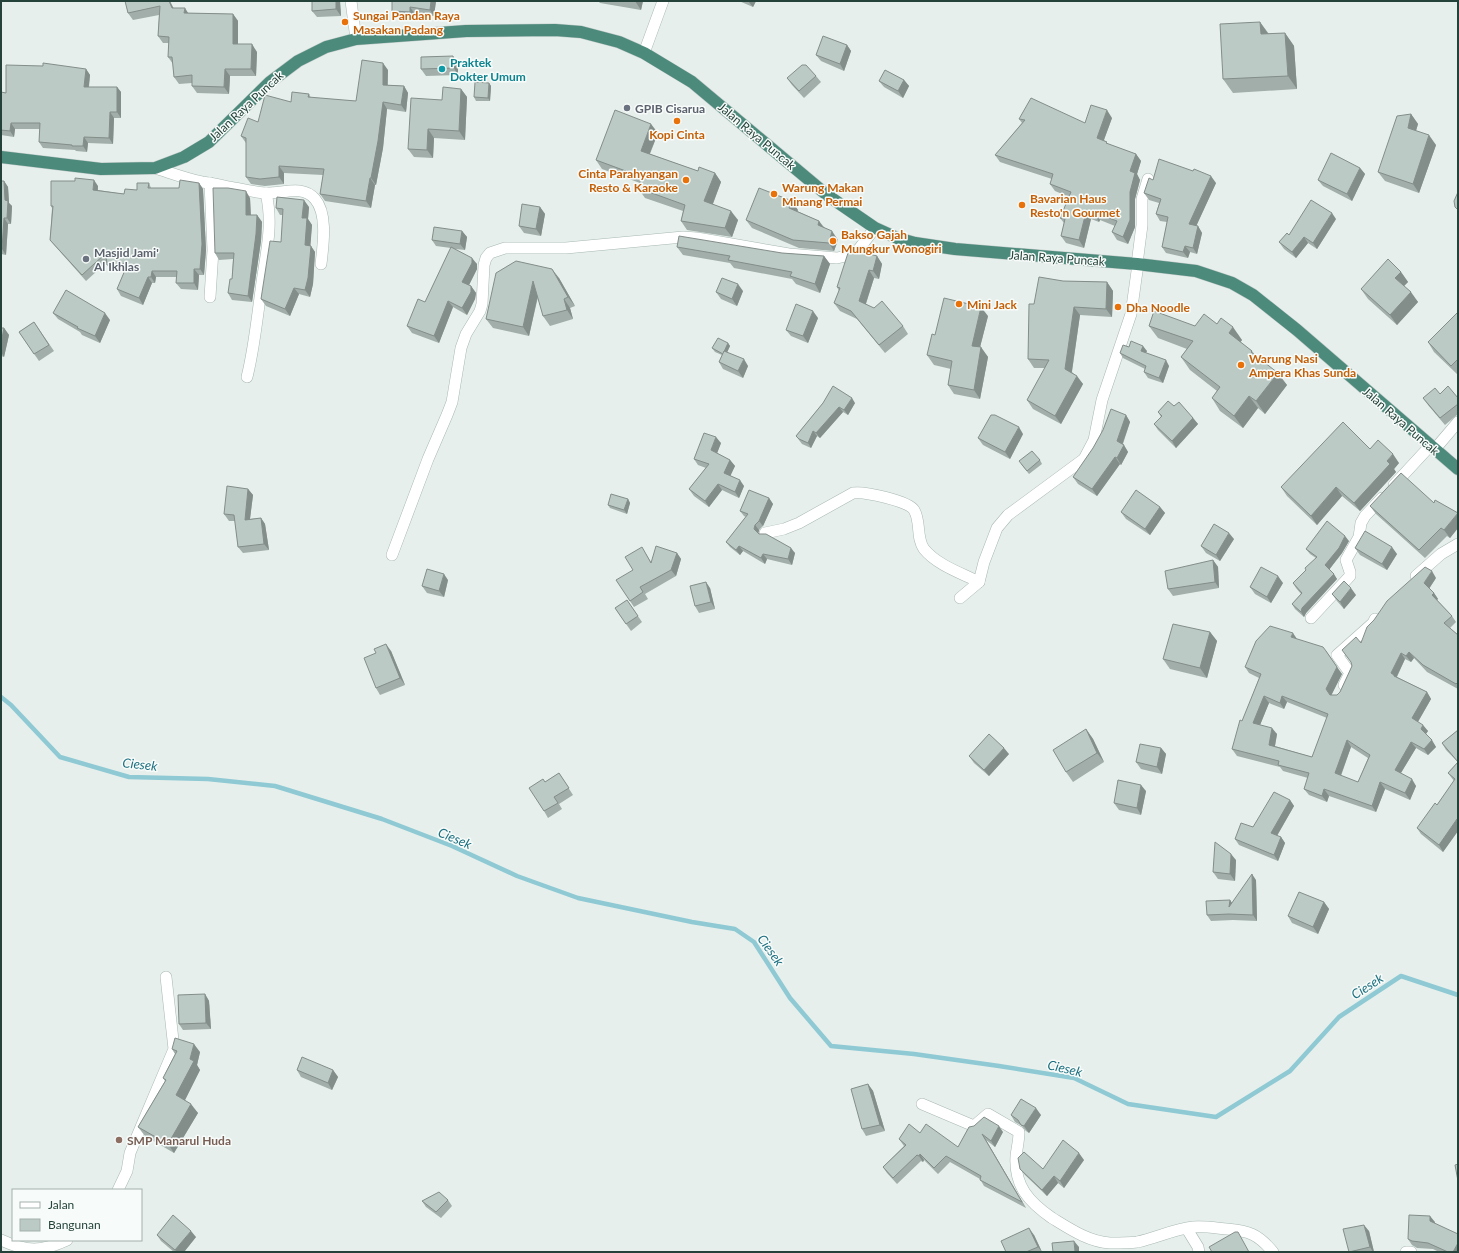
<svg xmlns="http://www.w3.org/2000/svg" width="1459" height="1253" viewBox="0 0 1459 1253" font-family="Lato,sans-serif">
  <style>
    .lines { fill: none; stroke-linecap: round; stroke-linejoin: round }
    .stream { stroke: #8ec9d4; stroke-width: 4.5 }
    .minor-casing { stroke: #a8b8b2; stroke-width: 12 }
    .trunk-casing { stroke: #c2cac8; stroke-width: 13 }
    .minor { stroke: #fff; stroke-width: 11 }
    .trunk { stroke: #4c8a7c; stroke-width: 12 }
    .wall { fill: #a1aea9; fill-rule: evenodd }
    .shaded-wall { fill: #838d89 }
    .building { fill: #bbcac4; stroke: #838d89; fill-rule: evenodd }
    .food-dot { fill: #e8710a; stroke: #f7fbf9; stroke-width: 1.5 }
    .culture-dot { fill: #0f9aa8; stroke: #f7fbf9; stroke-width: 1.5 }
    .worship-dot { fill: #6b7280; stroke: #f7fbf9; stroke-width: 1.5 }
    .education-dot { fill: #8d6e63; stroke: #f7fbf9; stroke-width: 1.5 }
    .labels { text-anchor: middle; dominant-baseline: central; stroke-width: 3; stroke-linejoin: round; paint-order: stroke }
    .food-label { font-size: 12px; font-weight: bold; fill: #c56008; stroke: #f7fbf9; text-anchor: start }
    .culture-label { font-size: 12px; font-weight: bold; fill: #0d838f; stroke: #f7fbf9; text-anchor: start }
    .street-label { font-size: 12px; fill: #24423a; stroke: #f7fbf9 }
    .worship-label { font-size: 12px; font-weight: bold; fill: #5b616d; stroke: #f7fbf9; text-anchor: start }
    .education-label { font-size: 12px; font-weight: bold; fill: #785e54; stroke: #f7fbf9; text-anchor: start }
    .water-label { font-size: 13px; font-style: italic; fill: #1c6f80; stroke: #f7fbf9 }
  </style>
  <rect width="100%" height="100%" fill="#e6efeb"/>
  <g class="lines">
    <path class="stream" d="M1,697L11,705L60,757L129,777L208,779L275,786L382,819L452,846L517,876L578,898L692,922L735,929L754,942L790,998L831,1046L914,1054L999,1066L1074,1078L1128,1104L1216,1117L1290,1071L1339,1017L1401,976L1458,995"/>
    <defs>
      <g id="minor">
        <path d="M351,1L356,39"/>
        <path d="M644,53L663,1"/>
        <path d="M155,168C171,173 187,179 202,182C211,183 220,185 229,187C241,189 253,192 265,193C282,194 302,184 315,199C328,214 323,246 321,264"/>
        <path d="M210,183L213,250L210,297"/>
        <path d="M1137,264L1142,225V199L1148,179"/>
        <path d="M247,377C254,349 257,319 261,290C265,256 274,227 266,193"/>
        <path d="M1435,449L1458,422"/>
        <path d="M1394,485L1430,446"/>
        <path d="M765,533L784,529L799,523L853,493C864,491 908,501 914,510C921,521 916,538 924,549C937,565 961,573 979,582"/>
        <path d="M392,555L428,459L447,415L452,402L461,348L466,334L480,311L482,304L484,265L486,258L490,253L505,248H566L683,237L697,238L789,254L837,258L855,254L875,228"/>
        <path d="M1416,576L1441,554L1458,544"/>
        <path d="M960,598L979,582L984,562L997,528L1008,515L1084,459L1094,440L1102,400L1131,314L1138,264"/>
        <path d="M1311,618L1350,576V572L1346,560L1359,537L1361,523L1365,516L1382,498"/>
        <path d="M1344,685L1350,673L1337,655L1373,623L1375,619"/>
        <path d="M922,1104L974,1126L988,1114L1019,1132C1019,1140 1017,1148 1016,1156C1014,1186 1029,1202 1052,1218C1070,1229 1089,1242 1110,1243C1119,1243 1129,1243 1137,1242C1156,1238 1174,1229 1193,1227C1204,1226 1216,1228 1227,1229C1249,1231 1258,1234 1273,1252"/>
        <path d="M118,1190L127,1171L130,1153L135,1141L174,1049L166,977"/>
        <path d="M1187,1229L1198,1247L1199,1252"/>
        <path d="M1,1240C27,1252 41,1252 67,1240"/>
        <path d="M1406,1252H1411"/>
      </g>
      <path id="trunk" d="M1,157L101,169L155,168L184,157L209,142L270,82L298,61L326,47L356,39L466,31L555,30L581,32L619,42L644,53L692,82L827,195L875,228L897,238L915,243L955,249L1137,264L1196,271L1232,283L1253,295L1297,330L1458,469"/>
    </defs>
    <use href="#minor" class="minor-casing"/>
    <use href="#trunk" class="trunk-casing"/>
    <use href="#minor" class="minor"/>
    <use href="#trunk" class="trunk"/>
  </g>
  <g class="wall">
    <path d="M125,1L173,8L188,13L233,14L238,21V44L257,52L256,76H230L229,94L197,93L192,86V83L179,84L174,77L173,64L168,57L169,43H163L158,36L159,15L133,20L128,13Z"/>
    <path d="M312,1H340L341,16L317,17L312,11Z"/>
    <path d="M392,1H436L434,16L415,14V18L396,17L392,11Z"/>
    <path d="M598,1H643L641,10L600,3Z"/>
    <path d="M739,1H756L753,7Z"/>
    <path d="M1260,22L1269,34L1285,33L1294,46L1297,89L1233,93L1223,79Z"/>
    <path d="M847,45L851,51L844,71L821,61L816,55Z"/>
    <path d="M458,63V75L426,76L421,69Z"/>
    <path d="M86,69L90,75L89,87H117L121,92V118H114L113,144L88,143L87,152L76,151L75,150L43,148L39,142L40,129H15L14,137L1,135V92L6,93Z"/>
    <path d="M388,70V85L404,86L408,93L406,112L387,109L383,148L376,185H375L371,208L325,201L320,194L323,175L284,173V184L265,186L251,184L246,177V143L241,136L258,122L291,102L309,94L311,98L356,101Z"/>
    <path d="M816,76L821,82L804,98L792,85L787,78Z"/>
    <path d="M904,80L909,86L903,98L884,87L879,81Z"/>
    <path d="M489,83L491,86L490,101H476L474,97Z"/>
    <path d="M461,89L467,97L465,140L434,138L433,158L414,157L408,149L442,100Z"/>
    <path d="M1411,114L1418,124L1416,131L1436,145L1419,193L1385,181L1378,172Z"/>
    <path d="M1112,118L1104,140L1108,144L1136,154L1141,161L1137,174L1140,180L1135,199V227L1128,244L1117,240L1112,232L1115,226L1100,220L1099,222L1091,219L1084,248L1066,243L1061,236L1064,223L1060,218L1069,197L1055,191L1050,184L1052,179L1000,162L995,155L1022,123L1019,119L1085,123Z"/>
    <path d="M658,133L650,154L698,171L715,173L721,182L713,204L738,220L732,237L687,230L681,221L683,211L645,198L638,188L640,183L602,169L596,160Z"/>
    <path d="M1360,168L1365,174L1352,201L1323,186L1318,180Z"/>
    <path d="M1153,180L1216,183L1196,226H1198L1202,233L1197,254L1190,252L1188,258L1166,253L1162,247L1167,222L1160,221L1156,214L1159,203L1149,200L1144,193Z"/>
    <path d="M1,181H4L8,187L9,203L12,206L11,224H8L6,255L1,254Z"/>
    <path d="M149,183L151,188H179L199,183L203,189L206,250L204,275H199L198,290L181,289L176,283L177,277H156L155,283H152L143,305L121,296L117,289L125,270L112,271L107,265V262L86,281L55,246L50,240L52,208L51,206L98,186V190L124,194L137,190Z"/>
    <path d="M250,198L251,215H257L262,222L261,241L252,302L232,300L228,293L232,279L233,259L219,260L215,253Z"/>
    <path d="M309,207L308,219L312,225L310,245L315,252L313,284L310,297L299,294L290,316L266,306L261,299L281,242L283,215H280L276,208Z"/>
    <path d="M540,207L545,214L541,236L524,233L519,226Z"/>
    <path d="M798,210L797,211L819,221L824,227L838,240L834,251L799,248L752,228L746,220Z"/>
    <path d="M1336,219L1317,249L1308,243L1296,258L1284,249L1279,242Z"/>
    <path d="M462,231L467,237L465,250L455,249L477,264V269L469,285L471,286L476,293L475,299L467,315L453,307L439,343L412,333L407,326L425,302L451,248L436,246L432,240Z"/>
    <path d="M677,247L782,253L824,256L830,264L820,293L796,284L792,279L734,268L730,263L683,255Z"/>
    <path d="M877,256L882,264L879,279L874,278L866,304L903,326L908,334L885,353L857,319L840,311L834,303L839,291L837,287Z"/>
    <path d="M1401,272L1408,282L1404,286L1418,302L1397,325L1368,299L1361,289Z"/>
    <path d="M559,278L575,306L570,308L573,319L550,326L543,316L538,297L529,336L493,328L486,319Z"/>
    <path d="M1063,281L1107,282L1113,291L1112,317L1080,315L1072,372L1083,384L1061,424L1033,409L1027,400L1045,368H1034L1028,359L1034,304Z"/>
    <path d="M743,291L737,306L721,299L716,292Z"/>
    <path d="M1458,312V375L1434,352L1428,342Z"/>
    <path d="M53,313L110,320L100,343L82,335L80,332L58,319Z"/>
    <path d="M988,316L980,347L988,357L980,399L954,394L948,385L951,369L934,365L927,355L935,335Z"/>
    <path d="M818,318L808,343L791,336L786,330Z"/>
    <path d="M34,322L54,351L39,361L19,332Z"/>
    <path d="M1217,324L1242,340L1240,342L1252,351L1255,355L1287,385L1265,414L1258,408L1243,428L1220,411L1212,398L1217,391L1190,370L1181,357L1187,349L1158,338L1149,326H1195Z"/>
    <path d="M1,328H4L9,335L4,357L1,356Z"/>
    <path d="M728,343L730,346L727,352L748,366L743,378L723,369L719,362L722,355L715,352L712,348Z"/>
    <path d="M1129,347L1147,351L1146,353L1169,366L1163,383L1148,378L1144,372L1145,369L1123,358L1120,353Z"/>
    <path d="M1440,394L1458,398V414L1445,425L1428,405L1423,398Z"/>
    <path d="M823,403H855L848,415L843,412L820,438L817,436L811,448L802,444L796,436Z"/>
    <path d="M1174,406L1193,418L1198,424L1176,448L1158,430L1154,424L1161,417L1158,412Z"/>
    <path d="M1126,415L1130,422L1123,444L1128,452L1121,465L1120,464L1097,496L1078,484L1073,477Z"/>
    <path d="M1023,434L1010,459L983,445L978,438Z"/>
    <path d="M721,443L717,453L730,460L735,466L730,475L744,486L739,498L722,490L709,507L694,496L689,489L706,468L698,465L694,459Z"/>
    <path d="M1370,449L1399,463L1394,469L1396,472L1360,511L1342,496L1317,525L1287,496L1281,487Z"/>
    <path d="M1040,460L1042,464L1029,474L1021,464Z"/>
    <path d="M248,489L253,495L250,519L261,518L265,524L269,550L243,553L238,547L235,521H229L224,514Z"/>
    <path d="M769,498L773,504L763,526L759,530L758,534L795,553L792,565L767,559L765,564L743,551L740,555L730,547L726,542L746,517L744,516L740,511Z"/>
    <path d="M628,499L630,503L627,514L610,508L608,505Z"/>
    <path d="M1370,506L1458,528L1450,538L1447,536L1425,558L1376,514Z"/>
    <path d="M1160,507L1165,513L1150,535L1126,519L1121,512Z"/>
    <path d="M1234,539L1220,561L1206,553L1201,546Z"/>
    <path d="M1349,541L1342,553L1329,569L1337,579L1306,613L1304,617L1295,609L1292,604L1301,594L1296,588L1293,583L1306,570L1316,558L1310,554L1306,549Z"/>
    <path d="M1355,548L1397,554L1387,570L1360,555Z"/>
    <path d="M677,553L681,559L676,576L645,594L648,599L634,607L630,601L633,570L646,554L651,562Z"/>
    <path d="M1213,560L1218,567L1219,588L1173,596L1168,589Z"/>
    <path d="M1436,578L1429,589L1434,593L1438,599L1437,600L1452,616L1456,622L1450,628L1458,635V689L1427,672L1414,658L1411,662L1405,659L1397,677L1427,692L1431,699L1418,722L1428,731L1426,734L1436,747L1428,755L1416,748L1401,773L1416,786L1410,800L1385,789L1376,812L1329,796L1327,802L1309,795L1304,789L1308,778L1283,771L1280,767L1237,756L1232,749L1259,678L1249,673L1245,667L1297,639L1342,674L1331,695H1337L1340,692L1352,666L1361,643ZM1287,702L1327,718L1312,757L1275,746L1277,734L1260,725L1269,703L1284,709ZM1351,747L1368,758L1358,782L1341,776Z"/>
    <path d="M448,580L444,597L427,593L422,586Z"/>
    <path d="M1283,583L1271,603L1255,594L1250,587Z"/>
    <path d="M710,588L715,609L699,613L695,606Z"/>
    <path d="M1332,594L1356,595L1344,609L1337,601Z"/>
    <path d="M627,600L642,622L631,631L615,608Z"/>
    <path d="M1210,632L1217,641L1207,678L1170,669L1163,659Z"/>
    <path d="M391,651L405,685L380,695L376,688Z"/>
    <path d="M1086,729L1093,739L1104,762L1073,782L1066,772Z"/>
    <path d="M1458,730V831L1443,852L1421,834L1417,828L1437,805L1454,781L1448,773L1458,762L1446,750L1442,743Z"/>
    <path d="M1161,748L1166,754L1162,774L1141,769L1136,762Z"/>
    <path d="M1009,754L989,776L974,763L969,756Z"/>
    <path d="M559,773L573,795L559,804L562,809L548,818L544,811L545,782Z"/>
    <path d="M1146,791L1141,815L1119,810L1114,803Z"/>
    <path d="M1290,800L1294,806L1277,836L1281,837L1285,843L1278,861L1239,845L1235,839L1253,827Z"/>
    <path d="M1236,860L1235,881L1218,879L1213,872Z"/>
    <path d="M1256,880L1257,921L1233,920L1211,921L1207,915L1230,900L1232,903Z"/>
    <path d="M1324,902L1329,909L1318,934L1292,923L1288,916Z"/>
    <path d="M205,994L209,1001L211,1029L183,1030L179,1024Z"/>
    <path d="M172,1049L200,1052L197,1065L200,1070L185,1100L198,1113L174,1153L145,1136L138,1127L165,1081L163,1078L175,1054Z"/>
    <path d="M297,1070H333L338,1077L332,1090L301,1077Z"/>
    <path d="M868,1084L873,1091L885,1131L866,1136L862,1129Z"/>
    <path d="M1011,1115H1041L1029,1133L1026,1131L1022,1126L1015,1122Z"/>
    <path d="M969,1127L1003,1132L995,1147L986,1140L1026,1208L984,1186L980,1179L950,1162L938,1174L924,1160L923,1162L921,1161L897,1184L887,1173L883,1167L904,1146L899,1139L920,1133L958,1147Z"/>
    <path d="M1084,1160L1064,1188L1058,1183L1047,1196L1025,1175L1020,1169H1043Z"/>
    <path d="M448,1200L452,1206L441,1218L426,1207L422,1201Z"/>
    <path d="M1435,1222V1224L1458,1252H1439L1433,1249L1417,1248L1412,1245L1408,1239Z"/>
    <path d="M1369,1231L1374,1252H1349Z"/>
    <path d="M157,1235L196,1237L184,1252H174L161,1241Z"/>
    <path d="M1034,1235L1042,1252H1006Z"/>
  </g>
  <g class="shaded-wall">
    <path d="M169,1H170L177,15L172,8Z"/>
    <path d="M336,1H340L341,16L336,9Z"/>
    <path d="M431,1H436L434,16L430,10Z"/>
    <path d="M635,1H643L641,10Z"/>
    <path d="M748,1H756L753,7Z"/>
    <path d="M410,7L415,14V18L410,12Z"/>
    <path d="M185,8L190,16L184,13Z"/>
    <path d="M233,14L238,21V51L233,44Z"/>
    <path d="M1260,22L1269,35L1261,34Z"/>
    <path d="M1285,33L1294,46L1297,89L1288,76Z"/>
    <path d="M252,44L257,52L256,76L251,69Z"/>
    <path d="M847,45L851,51L844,71L840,64Z"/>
    <path d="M453,56L458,63V75L454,68Z"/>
    <path d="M383,63L388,70L387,92L383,85Z"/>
    <path d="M86,69L90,75L88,92L84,87Z"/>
    <path d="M225,69L230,76L229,94L224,87Z"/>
    <path d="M904,80L909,86L903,98L898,91Z"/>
    <path d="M489,83L491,86L490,101L488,98Z"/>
    <path d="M404,86L408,93L406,112L401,105Z"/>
    <path d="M117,87L121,92V118L117,112Z"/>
    <path d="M461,89L467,97L465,140L459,131Z"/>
    <path d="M383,102L387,109L383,148L376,185L371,178Z"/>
    <path d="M1107,110L1112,118L1102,145L1097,138Z"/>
    <path d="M110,112L114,118L113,144L109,138Z"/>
    <path d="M1411,114L1418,124L1414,137L1408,128Z"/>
    <path d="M11,123L15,129L14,137L10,131Z"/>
    <path d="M651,124L658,133L647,160L641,151Z"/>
    <path d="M428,129L434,138L433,158L427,150Z"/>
    <path d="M1429,135L1436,145L1419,193L1413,184Z"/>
    <path d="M84,137L88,143L87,152L83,146Z"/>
    <path d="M1136,154L1141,161L1137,174L1140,180L1135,199V227L1128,244L1123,237L1130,171Z"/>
    <path d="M279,166L284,173V184L279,177Z"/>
    <path d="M1360,168L1365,174L1352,201L1347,194Z"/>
    <path d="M715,173L721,182L710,211L704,201Z"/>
    <path d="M1211,176L1216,183L1194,231L1189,224Z"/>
    <path d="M370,178L375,185L371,208L366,201Z"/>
    <path d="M94,180L98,186L97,196L93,190Z"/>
    <path d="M4,181L8,187L9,203L12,206L11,224L7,218L5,200Z"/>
    <path d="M199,183L203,189L206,250L204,275L200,269Z"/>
    <path d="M246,191L250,198L251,222L246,215Z"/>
    <path d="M304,200L309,207L308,219L312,225L310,252L305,245L302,218Z"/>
    <path d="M792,201L798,210L795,216L789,208Z"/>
    <path d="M540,207L545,214L541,236L536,229Z"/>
    <path d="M731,211L738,220L732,237L725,228Z"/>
    <path d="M1086,212L1091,219L1084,248L1079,240Z"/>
    <path d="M1095,213L1100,220L1099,222L1094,214Z"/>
    <path d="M1332,213L1336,219L1317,249L1313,243Z"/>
    <path d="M257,215L262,222L261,241L252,302L248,296Z"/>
    <path d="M4,218L8,224L6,255L2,249Z"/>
    <path d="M819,221L825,230L818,225Z"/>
    <path d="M1198,226L1202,233L1197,254L1193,248Z"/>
    <path d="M462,231L467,237L465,250L460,244Z"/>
    <path d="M832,231L838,240L834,251L829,243Z"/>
    <path d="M1304,237L1308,243L1296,258L1292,252Z"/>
    <path d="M311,246L315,252L313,284L310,297L305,290Z"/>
    <path d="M1185,246L1190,252L1188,258L1183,252Z"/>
    <path d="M824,256L830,264L820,293L815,284Z"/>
    <path d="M877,256L882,264L879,279L873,271Z"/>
    <path d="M472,258L477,264V269L467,289L462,282Z"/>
    <path d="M194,269L199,275L198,290L194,283Z"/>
    <path d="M552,269L559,278L575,306L568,297Z"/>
    <path d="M869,270L874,278L864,309L859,301Z"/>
    <path d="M152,271L156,277L155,283L151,277Z"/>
    <path d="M1401,272L1408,282L1402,288L1395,278Z"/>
    <path d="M148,277L152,283L143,305L139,298Z"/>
    <path d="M533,281L539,290L529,336L523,327Z"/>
    <path d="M1107,282L1113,291L1112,317L1106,309Z"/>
    <path d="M738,284L743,291L737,306L732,299Z"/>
    <path d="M471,286L476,293L475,299L467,315L462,308Z"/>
    <path d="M294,288L299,294L290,316L285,309Z"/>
    <path d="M1411,292L1418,302L1397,325L1390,315Z"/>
    <path d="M564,299L570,308L573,319L567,310Z"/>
    <path d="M448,301L453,307L439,343L434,336Z"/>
    <path d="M981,307L988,316L978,355L972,346Z"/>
    <path d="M1074,307L1080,315L1071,377L1065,369Z"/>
    <path d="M813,311L818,318L808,343L803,336Z"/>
    <path d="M105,313L110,320L100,343L95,336Z"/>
    <path d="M1233,327L1242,340L1238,346L1229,333Z"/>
    <path d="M4,328L9,335L4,357L1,352V343Z"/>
    <path d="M728,343L730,346L725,357L723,354Z"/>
    <path d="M1143,346L1147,351L1144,356L1141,351Z"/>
    <path d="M981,347L988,357L980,399L974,390Z"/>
    <path d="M744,359L748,366L743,378L738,371Z"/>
    <path d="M1166,360L1169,366L1163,383L1159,378Z"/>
    <path d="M1278,373L1287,385L1265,414L1256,401Z"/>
    <path d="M1077,376L1083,384L1061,424L1055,416Z"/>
    <path d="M1249,396L1258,408L1243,428L1234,416Z"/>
    <path d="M852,398L855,403L848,415L844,410Z"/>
    <path d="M839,407L843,412L820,438L816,433Z"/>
    <path d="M1126,415L1130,422L1121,448L1117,441Z"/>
    <path d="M1193,418L1198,424L1176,448L1172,441Z"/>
    <path d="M1019,427L1023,434L1010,459L1005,452Z"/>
    <path d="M813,431L817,436L811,448L808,443Z"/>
    <path d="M716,437L721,443L716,456L711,450Z"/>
    <path d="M1124,445L1128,452L1121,465L1117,458Z"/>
    <path d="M1393,454L1399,463L1394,469L1396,472L1360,511L1354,503Z"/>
    <path d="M1115,457L1120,464L1097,496L1092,489Z"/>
    <path d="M730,460L735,466L729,479L724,473Z"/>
    <path d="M740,480L744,486L739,498L735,492Z"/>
    <path d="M718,484L722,490L709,507L705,501Z"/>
    <path d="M1336,487L1342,496L1317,525L1311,516Z"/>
    <path d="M248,489L253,495L249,526L245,520Z"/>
    <path d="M769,498L773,504L763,526L759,521Z"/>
    <path d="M628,499L630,503L627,514L624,510Z"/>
    <path d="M1160,507L1165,513L1150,535L1145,529Z"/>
    <path d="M1458,513V528L1450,538L1444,530Z"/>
    <path d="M261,518L265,524L269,550L264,544Z"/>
    <path d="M755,525L759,530L758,535L754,529Z"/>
    <path d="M1229,533L1234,539L1220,561L1216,555Z"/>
    <path d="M1345,536L1349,541L1342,553L1329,570L1325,565Z"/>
    <path d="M739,546L743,551L740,555L736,550Z"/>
    <path d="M1392,547L1397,554L1387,570L1382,564Z"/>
    <path d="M791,548L795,553L792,565L788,559Z"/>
    <path d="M677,553L681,559L676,576L671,570Z"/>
    <path d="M763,554L767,559L765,564L761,558Z"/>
    <path d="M1213,560L1218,567L1219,588L1215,582Z"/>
    <path d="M1432,571L1436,578L1428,590L1424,583Z"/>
    <path d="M444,574L448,580L444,597L439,591Z"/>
    <path d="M1334,574L1337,579L1306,613L1304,617L1301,612L1302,608Z"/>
    <path d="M1278,576L1283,583L1271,603L1267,597Z"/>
    <path d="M706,582L710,588L715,609L711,602Z"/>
    <path d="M1351,588L1356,595L1344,609L1340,602Z"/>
    <path d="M1434,593L1438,599L1436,601L1432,595Z"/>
    <path d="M1210,632L1217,641L1207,678L1200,668Z"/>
    <path d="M1293,633L1297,639L1291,637Z"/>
    <path d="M386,644L391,651L405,685L400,678Z"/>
    <path d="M1326,651L1342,674L1331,696L1326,689Z"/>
    <path d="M1409,652L1414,658L1411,662L1406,656Z"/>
    <path d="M1401,653L1405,659L1396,678L1391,673Z"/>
    <path d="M1427,692L1431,699L1416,725L1412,718Z"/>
    <path d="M1264,696L1269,703L1258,730L1253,723Z"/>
    <path d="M1282,696L1287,702L1284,709L1280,703Z"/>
    <path d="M1423,725L1428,731L1425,735L1421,729Z"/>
    <path d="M1272,728L1277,734L1274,751L1269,745Z"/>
    <path d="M1086,729L1093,739L1104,762L1097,753Z"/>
    <path d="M1347,740L1351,747L1339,780L1335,773Z"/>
    <path d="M1432,740L1436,747L1428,755L1424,749Z"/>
    <path d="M1411,742L1416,748L1399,776L1395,770Z"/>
    <path d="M1004,748L1009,754L989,776L984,770Z"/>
    <path d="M1161,748L1166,754L1162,774L1157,767Z"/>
    <path d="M1412,779L1416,786L1410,800L1405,793Z"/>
    <path d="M1380,782L1385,789L1376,812L1372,806Z"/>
    <path d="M1141,785L1146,791L1141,815L1137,808Z"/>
    <path d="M1324,789L1329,796L1327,802L1322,796Z"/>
    <path d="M1290,800L1294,806L1275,839L1271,833Z"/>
    <path d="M1457,819L1458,821V831L1443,852L1439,845Z"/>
    <path d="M1281,837L1285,843L1278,861L1274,855Z"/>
    <path d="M1231,854L1236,860L1235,881L1230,874Z"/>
    <path d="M1252,874L1256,880L1257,921L1253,915Z"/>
    <path d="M1230,900L1234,906L1229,907Z"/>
    <path d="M1324,902L1329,909L1318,934L1313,927Z"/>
    <path d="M205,994L209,1001L211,1029L206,1023Z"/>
    <path d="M194,1044L200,1052L197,1065L200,1070L183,1104L176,1095L190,1059Z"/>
    <path d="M333,1070L338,1077L332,1090L328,1083Z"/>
    <path d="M868,1084L873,1091L885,1131L880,1125Z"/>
    <path d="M191,1104L198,1113L174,1153L168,1144Z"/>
    <path d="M1036,1108L1041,1115L1029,1133L1024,1126Z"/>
    <path d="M999,1126L1003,1132L995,1147L991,1141Z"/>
    <path d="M982,1134L986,1140L1026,1208L1022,1202Z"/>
    <path d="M1079,1153L1084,1160L1064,1188L1060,1181Z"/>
    <path d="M920,1154L924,1160L923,1162L919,1156Z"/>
    <path d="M1054,1176L1058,1183L1047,1196L1042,1190Z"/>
    <path d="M1430,1216L1435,1222L1434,1228L1430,1221Z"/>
    <path d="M1364,1225L1369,1231L1374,1252H1373L1370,1247Z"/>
    <path d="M1029,1228L1034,1235L1042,1252L1038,1247Z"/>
    <path d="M191,1231L196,1237L184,1252H177L175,1250Z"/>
    <path d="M1074,1241L1079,1247V1252H1075Z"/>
    <path d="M1458,1243V1252H1453Z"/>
  </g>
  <g class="building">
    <path d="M125,1H169L172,8H185L184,13L233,14V44H252L251,69H225L224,87L192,86V75L174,77L172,57H168L169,37L158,36L160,6L128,13Z"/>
    <path d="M312,1H336V9L312,11Z"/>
    <path d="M392,1H431L430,10L410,7V12L392,11Z"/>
    <path d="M1260,22L1261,34L1285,33L1288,76L1223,79L1220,24Z"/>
    <path d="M823,36L847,45L840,64L816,55Z"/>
    <path d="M453,56L454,68L421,69V57Z"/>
    <path d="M362,60L383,63V85L404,86L401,105L383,102L378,141L371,178H370L366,201L320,194L324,169L279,166V177L260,179L246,177V138L241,136L248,118L258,122L265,95L291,102L292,92L309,94L308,97L356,101Z"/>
    <path d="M43,63L86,69L84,87H117V112H110L109,138L84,137L83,146H72V145L39,142L40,123H11L10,131L1,130V92L6,93V65L43,66Z"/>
    <path d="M802,65H806L816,76L799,91L787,78Z"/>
    <path d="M885,70L904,80L898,91L879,81Z"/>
    <path d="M475,82L489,83L488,98L474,97Z"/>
    <path d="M443,87L461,89L459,131L428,129L427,150L408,149L411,98L442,100Z"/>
    <path d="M1031,98L1085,123L1091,105L1107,110L1097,138L1107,142L1106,143L1136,154L1130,171L1135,173L1130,192V220L1123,237L1112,232L1117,221L1095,213L1094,214L1086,212L1079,240L1061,236L1065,219L1060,218L1071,192L1050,184L1053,174L995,155L1025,120L1019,119Z"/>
    <path d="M615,110L651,124L641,151L698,171L699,167L715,173L704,201L731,211L725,228L681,221L685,205L638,188L642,177L596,160Z"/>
    <path d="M1411,114L1408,128L1429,135L1413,184L1378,172L1397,116Z"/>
    <path d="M1331,153L1360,168L1347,194L1318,180Z"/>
    <path d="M1159,159L1193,171L1194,169L1211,176L1189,224L1198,226L1193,248L1185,246L1183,252L1162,247L1168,217L1156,214L1161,199L1144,193L1149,178L1153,180Z"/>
    <path d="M75,178L94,180L93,190L124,194L125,189L137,190V183H149L148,188H179L180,180L199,183L202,244L200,269H194V283H176L177,271H152L151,277H148L139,298L117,289L128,263L107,265L106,253L82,275L50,240L53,206H51V181H75Z"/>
    <path d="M1,181H4L5,200L8,201L7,218H4L2,249H1Z"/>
    <path d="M213,188H228L246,191V215H257L256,234L248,296L228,293L230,279H232L234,253H215Z"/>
    <path d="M759,188L792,201L789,208L819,221L818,225L832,231L829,243L793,240L746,220Z"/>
    <path d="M1458,192V210L1455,207L1454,201Z"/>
    <path d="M277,197L304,200L302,218H307L305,245L311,246L308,278L305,290L294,288L285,309L261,299L270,241L281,242L283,209L276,208Z"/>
    <path d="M1311,200L1332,213L1313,243L1304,237L1292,252L1279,242L1287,233L1289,235Z"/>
    <path d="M522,204L540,207L536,229L519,226Z"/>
    <path d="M434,227L462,231L460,244L432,240Z"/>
    <path d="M679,236L782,253L824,256L815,284L790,276L792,272L728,260L730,256L677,247Z"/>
    <path d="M451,247L472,258V263L462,282L471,286V292L462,308L448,301L434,336L407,326L418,299L425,302Z"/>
    <path d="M855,250L877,256L873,271L869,270L859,301L874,308L882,301L903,326L879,345L851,311L834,303L840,288L837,287L848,253Z"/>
    <path d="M1388,259L1401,272L1395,278L1411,292L1390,315L1361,289Z"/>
    <path d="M516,261L552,269L568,297L564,299L567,310L543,316L533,281L523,327L486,319L496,273Z"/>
    <path d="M1039,277L1063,281L1107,282L1106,309L1074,307L1065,369L1077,376L1055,416L1027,400L1049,360L1028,359L1029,304H1034Z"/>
    <path d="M722,278L738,284L732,299L716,292Z"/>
    <path d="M66,290L105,313L95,336L77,328L78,327L53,313Z"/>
    <path d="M944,298L981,307L972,346L981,347L974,390L948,385L952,361L927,355L932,334L935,335Z"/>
    <path d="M796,304L813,311L803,336L786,330Z"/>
    <path d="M1154,311L1195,326L1204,314L1217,324L1221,318L1233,327L1229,333L1252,351L1251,352L1278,373L1256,401L1249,396L1234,416L1212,398L1220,387L1181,357L1193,341L1149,326Z"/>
    <path d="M1458,312V359L1451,366L1428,342Z"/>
    <path d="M34,322L49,345L34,354L19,332Z"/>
    <path d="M1,328H4L1,343Z"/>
    <path d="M718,338L728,343L723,354L712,348Z"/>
    <path d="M1131,341L1143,346L1141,351L1166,360L1159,378L1144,372L1146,366L1120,353L1123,345L1129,347Z"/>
    <path d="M724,351L744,359L738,371L719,362Z"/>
    <path d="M833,386L852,398L844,410L839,407L816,433L813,431L808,443L799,439L796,436L823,403Z"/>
    <path d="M1448,386L1458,398V404L1440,418L1423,398L1435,388L1440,394Z"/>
    <path d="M1168,401L1174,406L1179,402L1193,418L1172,441L1154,424L1162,416L1158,412Z"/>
    <path d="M1111,409L1126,415L1117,441L1124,445L1117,458L1115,457L1092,489L1073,477L1093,448L1103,430Z"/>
    <path d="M991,415H995L1019,427L1005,452L978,438Z"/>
    <path d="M1343,422L1370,449L1378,440L1393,454L1387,461L1390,464L1354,503L1336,487L1311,516L1281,487Z"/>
    <path d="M704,433L716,437L711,450L730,460L724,473L740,480L735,492L718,484L705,501L689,489L709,464L694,459Z"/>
    <path d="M1032,451L1040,460L1027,471L1019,461Z"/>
    <path d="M1401,473L1434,503L1435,500L1458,513L1444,530L1441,528L1419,550L1370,506Z"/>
    <path d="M227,486L248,489L245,520L261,518L264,544L238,547L234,515L224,514Z"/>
    <path d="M749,490L769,498L759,521L755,525L754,529L759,534H766L791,548L788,559L763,554L761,558L739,546L736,550L726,542L748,514L740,511Z"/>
    <path d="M1136,490L1160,507L1145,529L1121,512Z"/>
    <path d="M611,494L628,499L624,510L608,505Z"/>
    <path d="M1327,521L1345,536L1339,548L1325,565L1334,574L1302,608L1301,612L1292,604L1302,593L1293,583L1306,570L1305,568L1317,557L1306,549Z"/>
    <path d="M1214,524L1229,533L1216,555L1201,546Z"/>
    <path d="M1365,531L1392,547L1382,564L1355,548Z"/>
    <path d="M656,546L677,553L671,570L640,587L643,592L630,601L616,580L633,570L625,557L642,547L651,563Z"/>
    <path d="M1213,560L1215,582L1168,589L1165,571Z"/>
    <path d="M1261,567L1278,576L1267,597L1250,587Z"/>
    <path d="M1425,567L1432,571L1424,583L1434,593L1432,595L1452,616L1444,623L1458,635V682L1456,684L1423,665L1409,652L1406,656L1401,653L1391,673L1394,675V676L1427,692L1412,718L1423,725L1421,729L1432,740L1424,749L1411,742L1395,770L1412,779L1405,793L1380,782L1372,806L1324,789L1322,796L1304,789L1309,773L1278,765L1279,761L1232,749L1240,720L1242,721L1261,674L1245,667L1256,641L1270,626L1293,633L1291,637L1323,647L1326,651L1337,667L1326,689L1330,695H1337L1340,692L1352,666L1351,662L1342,650L1356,637L1361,643L1367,627L1374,620L1387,601ZM1264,696L1280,703L1282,696L1328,714L1312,757L1269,745L1272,728L1253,723ZM1347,740L1370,755L1358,782L1335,773Z"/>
    <path d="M427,569L444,574L439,591L422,586Z"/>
    <path d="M1344,581L1351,588L1340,602L1332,594Z"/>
    <path d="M706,582L711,602L695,606L690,586Z"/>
    <path d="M627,600L638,616L626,624L615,608Z"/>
    <path d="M1173,624L1210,632L1200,668L1163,659Z"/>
    <path d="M386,644L400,678L376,688L364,658L376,653L374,649Z"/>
    <path d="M1086,729L1097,753L1066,772L1053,750Z"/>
    <path d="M1458,730V762L1442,743Z"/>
    <path d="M989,734L1004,748L984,770L969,756Z"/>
    <path d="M1140,744L1161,748L1157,767L1136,762Z"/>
    <path d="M1458,762V819H1457L1439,845L1417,828L1435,803L1437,805L1455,779L1448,773Z"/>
    <path d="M559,773L569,788L554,797L558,803L544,811L529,788L543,779L545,782Z"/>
    <path d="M1118,780L1141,785L1137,808L1114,803Z"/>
    <path d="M1274,792L1290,800L1271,833L1281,837L1274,855L1235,839L1241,823L1253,827Z"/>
    <path d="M1215,842L1231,854L1230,874L1213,872Z"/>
    <path d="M1252,874L1253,915L1229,914L1207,915L1206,901L1230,900L1229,907Z"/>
    <path d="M1299,892L1324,902L1313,927L1288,916Z"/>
    <path d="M205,994L206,1023L179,1024L178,995Z"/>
    <path d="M175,1038L194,1044L190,1059L194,1061L176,1095L191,1104L168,1144L138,1127L166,1080L163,1078L177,1051L172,1049Z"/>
    <path d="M302,1057L333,1070L328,1083L297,1070Z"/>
    <path d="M868,1084L880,1125L862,1129L851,1089Z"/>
    <path d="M1021,1099L1036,1108L1024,1126L1021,1125L1018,1120L1011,1115Z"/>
    <path d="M984,1117L999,1126L991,1141L982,1134L1022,1202L980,1180L981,1176L946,1156L934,1168L920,1154L919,1156L917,1155L893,1178L883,1167L906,1145L899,1139L909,1124L920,1133L926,1124L958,1147L969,1127L974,1126Z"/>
    <path d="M1063,1140L1079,1153L1060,1181L1054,1176L1042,1190L1020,1169L1018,1158L1024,1152L1043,1169Z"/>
    <path d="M1458,1164V1181L1455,1165Z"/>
    <path d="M439,1192L448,1200L436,1212L422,1201Z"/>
    <path d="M173,1215L191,1231L175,1250L157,1235Z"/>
    <path d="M1409,1215L1430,1216V1221L1458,1234V1243L1453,1252H1448L1428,1243L1412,1241L1408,1239Z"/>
    <path d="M1364,1225L1370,1247L1349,1252L1343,1229Z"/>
    <path d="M1029,1228L1038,1247L1026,1252H1006L1001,1241Z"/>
    <path d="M1235,1232H1238L1249,1252H1212L1209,1247Z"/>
    <path d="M1074,1241L1075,1252H1053L1052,1243Z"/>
  </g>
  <g class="food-dot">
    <circle cx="345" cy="22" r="4"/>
    <circle cx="677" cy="121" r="4"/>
    <circle cx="686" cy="180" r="4"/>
    <circle cx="774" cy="194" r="4"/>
    <circle cx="1022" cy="205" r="4"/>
    <circle cx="833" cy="241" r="4"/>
    <circle cx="959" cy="304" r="4"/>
    <circle cx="1118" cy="307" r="4"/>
    <circle cx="1241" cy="365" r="4"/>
  </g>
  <circle class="culture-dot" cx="442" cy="69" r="4"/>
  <g class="worship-dot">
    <circle cx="627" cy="108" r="4"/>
    <circle cx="86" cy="259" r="4"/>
  </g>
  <circle class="education-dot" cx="119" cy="1140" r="4"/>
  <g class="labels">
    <g class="food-label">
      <text x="353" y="15">Sungai Pandan Raya<tspan x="353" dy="14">Masakan Padang</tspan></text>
      <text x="677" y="134" text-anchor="middle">Kopi Cinta</text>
      <text x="678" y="173" text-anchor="end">Cinta Parahyangan<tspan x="678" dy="14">Resto &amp; Karaoke</tspan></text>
      <text x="782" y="187">Warung Makan<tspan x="782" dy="14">Minang Permai</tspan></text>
      <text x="1030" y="198">Bavarian Haus<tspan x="1030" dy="14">Resto'n Gourmet</tspan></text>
      <text x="841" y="234">Bakso Gajah<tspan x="841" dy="14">Mungkur Wonogiri</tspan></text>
      <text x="967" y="304">Mini Jack</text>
      <text x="1126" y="307">Dha Noodle</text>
      <text x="1249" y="358">Warung Nasi<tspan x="1249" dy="14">Ampera Khas Sunda</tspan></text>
    </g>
    <g class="culture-label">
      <text x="450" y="62">Praktek<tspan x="450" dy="14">Dokter Umum</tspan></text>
    </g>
    <g class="street-label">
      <text transform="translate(246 106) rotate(-43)">Jalan Raya Puncak</text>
      <text transform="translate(757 136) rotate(40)">Jalan Raya Puncak</text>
      <text transform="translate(1057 258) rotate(4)">Jalan Raya Puncak</text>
      <text transform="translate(1401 421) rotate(41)">Jalan Raya Puncak</text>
    </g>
    <g class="worship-label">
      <text x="635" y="108">GPIB Cisarua</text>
      <text x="94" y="252">Masjid Jami'<tspan x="94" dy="14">Al Ikhlas</tspan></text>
    </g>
    <g class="education-label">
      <text x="127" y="1140">SMP Manarul Huda</text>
    </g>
    <g class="water-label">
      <text transform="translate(140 764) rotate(6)">Ciesek</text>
      <text transform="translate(455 838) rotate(23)">Ciesek</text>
      <text transform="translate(771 950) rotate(54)">Ciesek</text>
      <text transform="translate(1367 986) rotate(-33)">Ciesek</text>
      <text transform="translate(1065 1068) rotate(13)">Ciesek</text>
    </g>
  </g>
  <rect width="1459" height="1253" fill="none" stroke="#24423a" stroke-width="4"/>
  <rect x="12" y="1189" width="130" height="52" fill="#f7fbf9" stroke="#a3b1ad"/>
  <rect x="20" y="1202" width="20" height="6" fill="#ffffff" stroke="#a3b1ad"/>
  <text x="48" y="1209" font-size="12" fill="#24423a">Jalan</text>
  <rect x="20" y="1219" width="20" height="12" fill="#bbcac4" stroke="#a3b1ad"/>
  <text x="48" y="1229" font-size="12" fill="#24423a">Bangunan</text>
</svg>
